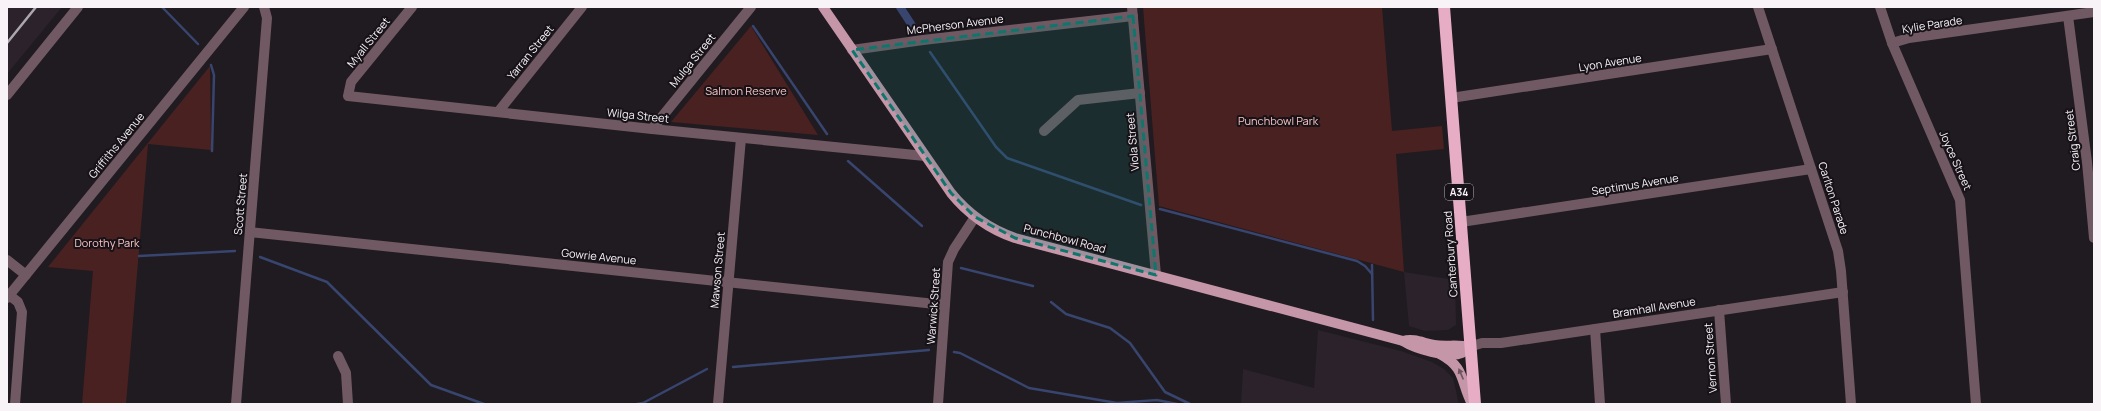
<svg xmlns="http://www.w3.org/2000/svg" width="2101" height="411" viewBox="0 0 2101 411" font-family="Manrope,sans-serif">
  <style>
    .built { fill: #2b222b }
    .green { fill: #492121 }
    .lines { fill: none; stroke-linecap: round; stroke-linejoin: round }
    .stream { stroke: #37456f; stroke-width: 2.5 }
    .canal { stroke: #37456f; stroke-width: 8 }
    .minor { stroke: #705962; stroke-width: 10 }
    .major { stroke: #c595a8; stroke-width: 10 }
    .highway { stroke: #e7adc4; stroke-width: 12 }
    .rail { stroke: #aca7ac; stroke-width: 2.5 }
    .oneway { fill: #6e5460 }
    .marked { fill: #0f766e; fill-opacity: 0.2; stroke: #0f766e; stroke-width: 3; stroke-dasharray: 8 5; stroke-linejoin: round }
    .labels { text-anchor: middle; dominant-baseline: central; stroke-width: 4; stroke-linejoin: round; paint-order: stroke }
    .shield { fill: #161217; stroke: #b4b0b4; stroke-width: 1 }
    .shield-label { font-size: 10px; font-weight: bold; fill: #f7f3f7 }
    .street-label { font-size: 11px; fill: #f7f3f7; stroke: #161217 }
    .park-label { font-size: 11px; fill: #fac3c1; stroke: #161217 }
  </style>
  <rect width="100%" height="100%" fill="#201b20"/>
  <g class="built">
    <path d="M7,7H62L7,74Z"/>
    <path d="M1404,272L1455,280L1456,325L1448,330L1425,331L1409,326Z"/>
    <path d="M1318,330L1401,351L1432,362L1444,369L1453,378L1459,404H1241L1243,369L1314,388Z"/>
  </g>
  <g class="green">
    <path d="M1143,7H1382L1392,131L1442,126L1444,149L1396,154L1404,272L1159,206Z"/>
    <path d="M751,26L818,135L671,122Z"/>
    <path d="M210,66L211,150L148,144L126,404H82L93,271L48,267Z"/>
  </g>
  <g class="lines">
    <g class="stream">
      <path d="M162,7L198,44"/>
      <path d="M753,26L827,134"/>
      <path d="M930,52L996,147L1007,158L1141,205"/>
      <path d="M211,65L214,75L212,151"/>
      <path d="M848,161L922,226"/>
      <path d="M1160,209L1357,261L1365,266L1372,274"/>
      <path d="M139,256L235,251"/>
      <path d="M260,257L327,282L431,385L484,404"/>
      <path d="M1372,265L1373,320"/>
      <path d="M961,268L1033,286"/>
      <path d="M1051,302L1066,314L1110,328L1130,343L1165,392L1190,404"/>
      <path d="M954,352L960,353L1029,388L1117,403L1157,400L1177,404"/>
      <path d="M733,367L929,350"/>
      <path d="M637,404L643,403L707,369"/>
    </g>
    <path class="canal" d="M900,7L915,30"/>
    <g class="minor">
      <path d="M412,7L351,82L348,96L652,129L925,156"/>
      <path d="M1132,7L1156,275"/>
      <path d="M1758,7L1838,251L1841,271L1851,404"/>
      <path d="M1880,7L1892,43L1960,200L1976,404"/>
      <path d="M2068,16L2087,162L2094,238"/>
      <path d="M1892,43L1909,38L2094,12"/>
      <path d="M852,50L923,40L1133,16"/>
      <path d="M7,95L78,7"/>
      <path d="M1451,98L1772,49"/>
      <path d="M498,112L582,7"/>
      <path d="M652,129L751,7"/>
      <path d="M1044,131L1078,100L1140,93"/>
      <path d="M1461,222L1811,169"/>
      <path d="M250,232L945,305"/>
      <path d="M7,260L26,275"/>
      <path d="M9,295L18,302L22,312L15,404"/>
      <path d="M7,298L244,7"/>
      <path d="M1719,310L1726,404"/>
      <path d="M1595,329L1600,404"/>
      <path d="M1469,347L1482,343H1501L1843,292"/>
      <path d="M338,356L346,373L348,404"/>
      <path d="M236,404L267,18L264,7"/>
      <path d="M718,404L741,138"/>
      <path d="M938,404L948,262L954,249L975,217"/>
    </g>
    <g class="major">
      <path d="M823,7L951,193C968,214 989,229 1015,238L1403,341C1414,348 1448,359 1462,353C1464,351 1467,348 1469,347"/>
      <path d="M1403,341C1414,338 1423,343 1434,345C1446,347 1458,344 1469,347"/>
      <path d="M1440,354C1466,368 1460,381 1472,404"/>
    </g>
    <path class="highway" d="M1444,7L1475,404"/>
    <path class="rail" d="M7,43L36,7"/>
  </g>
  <defs><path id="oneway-solid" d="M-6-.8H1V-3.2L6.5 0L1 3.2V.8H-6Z"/></defs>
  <use class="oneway" href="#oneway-solid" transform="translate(1461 374) rotate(-113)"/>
  <path class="marked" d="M1133,16L1156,275L1015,238L975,217L951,193L852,50Z"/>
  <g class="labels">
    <rect class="shield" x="1445" y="184" width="28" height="16" rx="3"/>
    <g class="shield-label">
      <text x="1459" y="192">A34</text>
    </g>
    <g class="street-label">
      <text transform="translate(955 24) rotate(-7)">McPherson Avenue</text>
      <text transform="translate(1932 24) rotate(-9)">Kylie Parade</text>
      <text transform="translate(368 42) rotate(-51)">Myall Street</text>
      <text transform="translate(530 52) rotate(-51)">Yarran Street</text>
      <text transform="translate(692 60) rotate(-51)">Mulga Street</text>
      <text transform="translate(1610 62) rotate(-9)">Lyon Avenue</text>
      <text transform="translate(638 115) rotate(6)">Wilga Street</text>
      <text transform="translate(2072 140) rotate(-97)">Craig Street</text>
      <text transform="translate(1132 142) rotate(-95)">Viola Street</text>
      <text transform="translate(116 145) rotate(-51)">Griffiths Avenue</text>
      <text transform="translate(1956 160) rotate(66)">Joyce Street</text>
      <text transform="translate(1635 184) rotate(-9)">Septimus Avenue</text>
      <text transform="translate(1834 198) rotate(72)">Carlton Parade</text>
      <text transform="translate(240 204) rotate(-85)">Scott Street</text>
      <text transform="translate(1065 238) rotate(15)">Punchbowl Road</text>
      <text transform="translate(1450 254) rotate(-94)">Canterbury Road</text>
      <text transform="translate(599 256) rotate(6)">Gowrie Avenue</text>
      <text transform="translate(717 270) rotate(-85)">Mawson Street</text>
      <text transform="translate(933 306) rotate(-86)">Warwick Street</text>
      <text transform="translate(1654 307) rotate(-9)">Bramhall Avenue</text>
      <text transform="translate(1710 358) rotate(-94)">Vernon Street</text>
    </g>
    <g class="park-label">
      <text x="746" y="90">Salmon Reserve</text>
      <text x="1278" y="120">Punchbowl Park</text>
      <text x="107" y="242">Dorothy Park</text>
    </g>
  </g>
  <rect width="2101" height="411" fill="none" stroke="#f7f3f7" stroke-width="16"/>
</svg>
